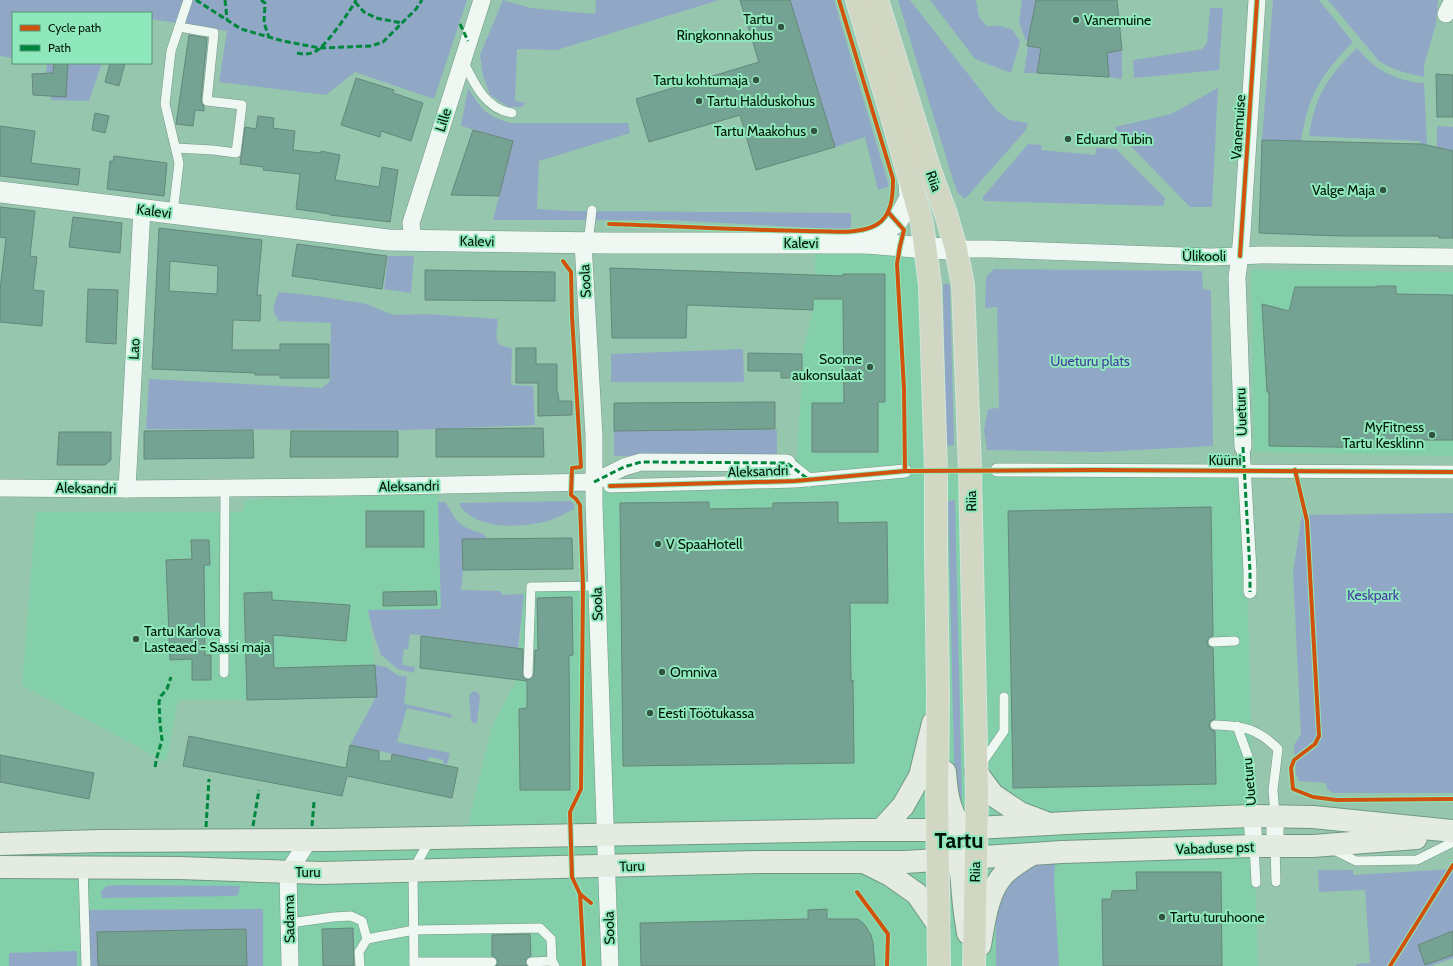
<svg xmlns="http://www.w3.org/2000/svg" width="1453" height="966" viewBox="0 0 1453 966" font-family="Cabin,sans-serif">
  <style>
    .built { fill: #83cfa9 }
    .green { fill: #90a8c6 }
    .building { fill: #74a293; stroke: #66877a; fill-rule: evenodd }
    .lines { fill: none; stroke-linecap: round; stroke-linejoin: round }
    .service-casing { stroke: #719885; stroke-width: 10 }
    .pedestrian-casing { stroke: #719885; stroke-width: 14 }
    .minor-casing { stroke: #719885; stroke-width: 18 }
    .tertiary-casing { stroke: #719885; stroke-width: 22 }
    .secondary-casing { stroke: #719885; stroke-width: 24 }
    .trunk-casing { stroke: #d0e6db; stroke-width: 24 }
    .service { stroke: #eff7f3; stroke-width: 9 }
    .pedestrian { stroke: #eff7f3; stroke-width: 13 }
    .minor { stroke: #eff7f3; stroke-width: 17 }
    .tertiary { stroke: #eff7f3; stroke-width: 21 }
    .secondary { stroke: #e4ebe1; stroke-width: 22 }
    .trunk { stroke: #d2d7c3; stroke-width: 22 }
    .quiet { stroke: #00873e; stroke-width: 3; stroke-dasharray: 6 3; stroke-linecap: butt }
    .cycleway-casing { stroke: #8fe8bb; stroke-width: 6 }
    .cycleway { stroke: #d1520c; stroke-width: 4 }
    .poi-dot { fill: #345443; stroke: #8fe8bb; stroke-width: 1.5 }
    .labels { text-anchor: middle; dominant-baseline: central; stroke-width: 4; stroke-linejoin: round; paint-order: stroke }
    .poi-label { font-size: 14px; fill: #00160a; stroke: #8fe8bb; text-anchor: start }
    .street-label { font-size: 14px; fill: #00160a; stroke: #8fe8bb }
    .park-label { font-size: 14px; fill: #453da1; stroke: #8fe8bb }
    .town-label { font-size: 22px; font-weight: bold; fill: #00160a; stroke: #8fe8bb }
  </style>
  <rect width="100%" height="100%" fill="#96c7ae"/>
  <g class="built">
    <path d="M816,247L926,248L936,471L970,470L1244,472L1258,966H0V833L371,829L455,827L468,824L492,726L518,677L524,591L592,589L591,487L795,481L802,378V354L813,310Z"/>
    <path d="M1251,270L1453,272V456L1254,452Z"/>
    <path d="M438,494L441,609L368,610L375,665L377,697L247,700H178L166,762L22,685L36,512H242L246,500Z"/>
  </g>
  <g class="green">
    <path d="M0,0H467L434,99L355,72L326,95L219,82L227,31L151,19V13H13V58L0,56Z"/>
    <path d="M503,0L531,8L595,14L596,0H719L557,50L517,49L515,101L526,103L521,107H509L490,95L483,76L480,55Z"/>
    <path d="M790,0H834L889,186L878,190L865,137L835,147Z"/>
    <path d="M898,0H910L997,111L1010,120L1028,123L1026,130L965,199L958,193L953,180Z"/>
    <path d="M930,0H976L979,17L987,26H1001L1013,30L1020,42L1011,73L975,59Z"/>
    <path d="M1022,0H1036L1028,41L1025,39L1019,23Z"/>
    <path d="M1273,0H1319L1353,42C1321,74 1308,96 1301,141L1262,140Z"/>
    <path d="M1328,0H1438L1436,24L1424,65V77C1409,74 1392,70 1379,61Z"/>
    <path d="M1210,8H1223L1219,70L1134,78L1133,60L1198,50L1202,49L1207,43Z"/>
    <path d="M1028,46L1041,48L1037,73H1024Z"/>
    <path d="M1357,48C1363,54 1368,61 1375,66C1387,75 1408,83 1424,83L1427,144H1421L1420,141L1309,136C1315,95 1328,76 1357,48Z"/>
    <path d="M1122,50V79L1109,77L1107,53Z"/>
    <path d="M47,63H102L89,101L52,100L45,85Z"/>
    <path d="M468,88C482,110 486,116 511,123H628L630,133L539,161L537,209L573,211L851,213V230L670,220H493L513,141L461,126Z"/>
    <path d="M1218,88L1212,207H1190L1118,133L1115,127L1171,114Z"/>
    <path d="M1437,126L1453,127V151L1437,147Z"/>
    <path d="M1028,144L1042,145L1041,150L1095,155L1096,148L1116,149L1165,198L1163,206L984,201L983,200V197Z"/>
    <path d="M388,256H414L411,293L384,289Z"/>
    <path d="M994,269L1202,271L1203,289L1211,290L1213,446L1101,452L987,450L984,430L988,409L999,408L997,307L985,308L986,277Z"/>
    <path d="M948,283L950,286L954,445L946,446L943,287L944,284Z"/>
    <path d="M279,292L317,296L367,304L388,313L395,315L427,314L498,319C497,335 491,346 512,348L511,385L533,386L535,425L409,430L146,429L149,379L322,388L330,381L331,323L278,321C278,316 275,317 274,312C272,307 277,297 279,292Z"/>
    <path d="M743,349L744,382H611V354Z"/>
    <path d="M777,430V455L614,456V431Z"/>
    <path d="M955,500L962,799L957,801L955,799L948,501Z"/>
    <path d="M569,501L574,504V509C566,513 559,517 551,520C525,528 478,531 460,506V503H463Z"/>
    <path d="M438,502H445C453,513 453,519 465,527C473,532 483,531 488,539L462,540L463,570L461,590L501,591L502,595L524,594L518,648L410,634L408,649H404L402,665L415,667L414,673L398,669L381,655L373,632L368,610L441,609Z"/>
    <path d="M1453,513V793H1333L1327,789L1326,783L1299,781L1296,774L1294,745L1301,734L1293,572L1302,515Z"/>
    <path d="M375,665L386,667L397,675L407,677L404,704L451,714L452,718L407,708L397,742L450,753L447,764H444L443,760L429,757L427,761L350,745L376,697Z"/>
    <path d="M475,691L479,694L480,697L477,722L474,724L471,721L469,696L471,693Z"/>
    <path d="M1055,862L1054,882L1059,966H996V911L1002,889L1032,865Z"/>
    <path d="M1453,869V958L1431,966H1356L1357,964L1370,963L1365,890L1319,892L1318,870H1353V875Z"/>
    <path d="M120,885L240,886L239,893L236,896L102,898L101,892L106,886Z"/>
    <path d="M263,909V966H89L88,910Z"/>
    <path d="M77,951V966H9V953Z"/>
  </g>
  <g class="building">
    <path d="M740,0H790L835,147L756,170L740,115L649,142L636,99L759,62Z"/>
    <path d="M1036,0H1117L1122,50L1107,53L1109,77L1037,73L1041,48L1027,46Z"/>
    <path d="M189,35L207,38L201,100L202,104L204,106V111L195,110L193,126L176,124Z"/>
    <path d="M54,63H68L66,97L33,95L32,74L53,73Z"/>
    <path d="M110,63H125L119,86L105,82Z"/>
    <path d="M1436,74L1453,75V117H1437Z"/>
    <path d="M356,78L394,90L393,93L423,103L411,141L381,131L380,137L341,125Z"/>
    <path d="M95,113L109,116L105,133L92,130Z"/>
    <path d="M258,116L274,118L273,128L295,131L293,150L321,153V151L340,155L335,180L379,187L382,167L398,170L390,222L330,215V214L296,209L300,174L263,170L264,167L240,164L245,127L256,129Z"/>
    <path d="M0,126L35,131L31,163L80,169L78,185L0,176Z"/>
    <path d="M473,130L513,141L499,196L451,195Z"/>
    <path d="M1262,140L1422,144L1453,151V238H1439V236H1340L1259,233Z"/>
    <path d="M114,156L167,163L164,196L107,189L110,161H113Z"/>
    <path d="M0,207L35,211L30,256L37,257L33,290L44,291L42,326L0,322V290L6,238L0,237Z"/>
    <path d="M73,217L122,223L120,253L69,247Z"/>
    <path d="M159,228L262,240L257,295H261L260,321L233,320L232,350H280V344H329V378H280V375H255V373L152,369ZM170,261L218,266L217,294L169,291Z"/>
    <path d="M297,244L387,256L382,289L292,276Z"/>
    <path d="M610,268L843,276V274H885V402H878V452H812V403H844L843,299H813V310L687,305L686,338H612Z"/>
    <path d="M425,270L555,272V301L425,300Z"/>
    <path d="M1377,286H1396V294L1453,295V440H1393V448L1269,446V392H1267L1262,304L1289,311L1295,287H1377Z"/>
    <path d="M88,289L118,290L116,344L86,342Z"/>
    <path d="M516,348H536V364H557V393H558L559,401H572V415L538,416V383H516Z"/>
    <path d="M748,353L802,354V378H781V371H748Z"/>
    <path d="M775,402V429L614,431V403Z"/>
    <path d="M543,428L544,457H436V429Z"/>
    <path d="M253,430L254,458L144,459V431Z"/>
    <path d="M291,431H398V457H290Z"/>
    <path d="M59,432H111V460L105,465H57Z"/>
    <path d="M709,502V509L773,508V503L838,502V523L887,522L888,603H850L851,681L853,680L854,763L623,766L620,503Z"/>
    <path d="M1211,507L1213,636L1209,637L1207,642L1208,646L1213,648L1215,719L1210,721L1209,725L1211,730L1215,731L1216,784L1013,788L1008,511Z"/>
    <rect x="366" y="511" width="58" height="36"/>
    <path d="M572,538L573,569L463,570L462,539Z"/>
    <path d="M191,540H209L210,565H204L205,655H211V680H192V659L170,660L166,560L192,559Z"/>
    <path d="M436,591L437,605L383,606V592Z"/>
    <path d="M272,592V600L350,605L346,641L273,635L274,668L375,665L377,697L247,700L244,593Z"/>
    <path d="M572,597L573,655L569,656L570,790H520L519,709L527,708V681L420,668L421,636L523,649V676L525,679H530L534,674L535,650H538L537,598Z"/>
    <path d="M189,736L346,768L350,745L379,751V761H391L392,754L458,768L452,798L347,776L342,796L183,766Z"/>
    <path d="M0,755L94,773L89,799L0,782Z"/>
    <path d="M1136,872H1221L1222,966H1103L1102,899H1111L1112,891L1137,890Z"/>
    <path d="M827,909V919H858L865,925L871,935L873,943L875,966H641L640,923L808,919V910Z"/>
    <path d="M353,928L354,966H323L322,929Z"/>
    <path d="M246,929L247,966H98L97,932Z"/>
    <path d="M1453,931V955L1425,965L1418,945Z"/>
    <path d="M530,934L531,956L526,960L527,966H496L498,962L497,959L492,956V935Z"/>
  </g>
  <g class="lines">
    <defs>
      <g id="service">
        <path d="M463,61C474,83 485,109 512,113"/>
        <path d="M176,148L213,150L236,153L242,105L207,101L214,33L179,27"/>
        <path d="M173,213L179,163L165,104L171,51L188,0"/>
        <path d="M588,243L592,210"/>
        <path d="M1213,642L1235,641"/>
        <path d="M224,673L225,488"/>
        <path d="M528,674L531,587L597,586"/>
        <path d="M1215,725C1243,726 1257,728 1278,749L1273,790L1275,816"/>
        <path d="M1237,726L1250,762L1252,816"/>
        <path d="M980,766L1004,731V697"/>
        <path d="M1254,846L1256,883"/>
        <path d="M1275,846L1276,882"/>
        <path d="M1334,850L1356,861L1417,860L1453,842"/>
        <path d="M83,867L86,966"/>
        <path d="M290,923L333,917L351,916L362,921L367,939L359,952L360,966"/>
        <path d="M367,939L414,930L540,928L551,939L552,961L555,966"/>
        <path d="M414,962H492"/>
        <path d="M531,962L552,961"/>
        <path d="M414,966L413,870L431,838"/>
      </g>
      <g id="pedestrian">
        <path d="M1243,447L1250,571V592"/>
        <path d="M787,463L809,480"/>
        <path d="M997,470L1453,472"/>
        <path d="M610,486L795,481L905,471"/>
      </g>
      <g id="minor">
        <path d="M1446,14L1453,0"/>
        <path d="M413,240L411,223L482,0"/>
        <path d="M583,243L594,436V504L610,966"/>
        <path d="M956,249H990L1211,257L1261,255L1453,257"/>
        <path d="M1243,447L1237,277L1240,256L1242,233L1257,0"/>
        <path d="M0,488L127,489L345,487L594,482L624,467L641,462L787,463"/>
        <path d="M127,489L142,209"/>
        <path d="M1252,816L1254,846"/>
        <path d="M1275,816V846"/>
        <path d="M290,966L288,872L309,840"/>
      </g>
      <g id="tertiary">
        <path d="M0,192L388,240L606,243H867L926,248L956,249"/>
        <path d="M867,243L897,222L910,198L909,180"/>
      </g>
      <g id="secondary">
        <path d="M945,772C947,800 950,817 971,838"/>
        <path d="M976,772L993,795L1020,813L1044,822"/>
        <path d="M881,830L903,806L920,776L933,723"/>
        <path d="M0,844L100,841L327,840L854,830H938L1086,822L1252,816L1313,817L1453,831"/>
        <path d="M949,847C963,864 961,876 963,895C964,908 966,921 968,933"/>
        <path d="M868,864L890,875L917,894L939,926"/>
        <path d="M0,867L180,868L321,873L758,862H905L1062,852L1254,846H1313L1416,838"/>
        <path d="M980,945C984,923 987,892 1004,874C1012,866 1022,860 1032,854"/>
      </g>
      <g id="trunk">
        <path d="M857,0L891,113L922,223L930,285L936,471V550L938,695L937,795L939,966"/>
        <path d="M877,0L930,171L946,214L956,249L963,285L970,470L977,795L974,966"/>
      </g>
    </defs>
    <use href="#service" class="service-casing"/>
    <use href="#pedestrian" class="pedestrian-casing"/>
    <use href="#minor" class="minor-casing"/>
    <use href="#tertiary" class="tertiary-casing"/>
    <use href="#secondary" class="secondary-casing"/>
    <use href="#trunk" class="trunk-casing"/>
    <use href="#service" class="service"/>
    <use href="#pedestrian" class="pedestrian"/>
    <use href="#minor" class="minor"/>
    <use href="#tertiary" class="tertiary"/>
    <use href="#secondary" class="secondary"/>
    <use href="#trunk" class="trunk"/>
    <g class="quiet">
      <path d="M196,0L241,29L283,41L320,48L371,46L383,42L416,9L422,0"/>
      <path d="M225,0L227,19"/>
      <path d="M261,0L265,3L264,23L269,37"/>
      <path d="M355,2L364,12L376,18L402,23"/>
      <path d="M460,24L468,41"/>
      <path d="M297,53C305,55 314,54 320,48C329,41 351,10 356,0"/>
      <path d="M1243,447L1250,571V592"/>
      <path d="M594,482L624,467L641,462L787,463L808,479"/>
      <path d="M155,767L157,757L162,740L160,723L159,702L161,696L167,689L171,677"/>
      <path d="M253,826L259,790"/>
      <path d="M312,826L314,802"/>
      <path d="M206,827L209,779"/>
    </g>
    <defs>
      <g id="cycleway">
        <path d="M888,212L904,230L900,246L897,264L904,389L905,471"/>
        <path d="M609,224C675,226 741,230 807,231C827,231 858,235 876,225C892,216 893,196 893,179L839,0"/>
        <path d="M1240,256L1257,0"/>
        <path d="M563,261L571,272L572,316L581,467L572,468L571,495L576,499L580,505L583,586L581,789L570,812L572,877L580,894L591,903"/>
        <path d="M1295,470L1307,521L1319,736L1315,744L1294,760L1291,768L1293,789L1313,797L1337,800L1453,799"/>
        <path d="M610,486L795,481L905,471L1095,470L1453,472"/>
        <path d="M857,892L888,934L887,966"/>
        <path d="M580,894L584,966"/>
        <path d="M1390,966L1453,865"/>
      </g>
    </defs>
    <use href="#cycleway" class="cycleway-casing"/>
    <use href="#cycleway" class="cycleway"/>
  </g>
  <g class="poi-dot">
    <circle cx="1076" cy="20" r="4"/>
    <circle cx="781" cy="27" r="4"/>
    <circle cx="756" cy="80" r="4"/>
    <circle cx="699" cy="101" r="4"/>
    <circle cx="814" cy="131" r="4"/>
    <circle cx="1068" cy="139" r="4"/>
    <circle cx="1383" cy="190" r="4"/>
    <circle cx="870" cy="367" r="4"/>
    <circle cx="1432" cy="435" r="4"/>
    <circle cx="658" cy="544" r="4"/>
    <circle cx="136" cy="639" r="4"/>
    <circle cx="662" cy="672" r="4"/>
    <circle cx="650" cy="713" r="4"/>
    <circle cx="1162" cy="917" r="4"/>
  </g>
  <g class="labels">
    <g class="poi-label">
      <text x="773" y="19" text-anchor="end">Tartu<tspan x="773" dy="16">Ringkonnakohus</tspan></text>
      <text x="1084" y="20">Vanemuine</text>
      <text x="748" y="80" text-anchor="end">Tartu kohtumaja</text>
      <text x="707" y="101">Tartu Halduskohus</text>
      <text x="806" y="131" text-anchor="end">Tartu Maakohus</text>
      <text x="1076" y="139">Eduard Tubin</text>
      <text x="1375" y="190" text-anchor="end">Valge Maja</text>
      <text x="862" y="359" text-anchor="end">Soome<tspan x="862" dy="16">aukonsulaat</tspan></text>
      <text x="1424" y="427" text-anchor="end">MyFitness<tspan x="1424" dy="16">Tartu Kesklinn</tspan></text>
      <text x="666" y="544">V SpaaHotell</text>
      <text x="144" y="631">Tartu Karlova<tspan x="144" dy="16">Lasteaed - Sassi maja</tspan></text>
      <text x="670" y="672">Omniva</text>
      <text x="658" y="713">Eesti Töötukassa</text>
      <text x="1170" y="917">Tartu turuhoone</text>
    </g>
    <g class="street-label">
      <text transform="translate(443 120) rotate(-73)">Lille</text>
      <text transform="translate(1238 127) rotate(-86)">Vanemuise</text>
      <text transform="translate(934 181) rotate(71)">Riia</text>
      <text transform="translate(154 211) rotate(7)">Kalevi</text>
      <text transform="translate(477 241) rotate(1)">Kalevi</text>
      <text x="801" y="243">Kalevi</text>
      <text x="1204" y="256">Ülikooli</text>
      <text transform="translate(585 281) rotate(-93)">Soola</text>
      <text transform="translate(134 349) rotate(-87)">Lao</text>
      <text transform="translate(1241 412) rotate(-92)">Uueturu</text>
      <text x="1225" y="460">Küüni</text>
      <text transform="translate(758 471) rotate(-2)">Aleksandri</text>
      <text transform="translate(409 486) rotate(-1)">Aleksandri</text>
      <text transform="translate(86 488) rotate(1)">Aleksandri</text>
      <text transform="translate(971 501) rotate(-91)">Riia</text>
      <text transform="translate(597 604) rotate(-92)">Soola</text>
      <text transform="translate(1249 782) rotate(-95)">Uueturu</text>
      <text transform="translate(1215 848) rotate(-2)">Vabaduse pst</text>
      <text transform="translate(632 866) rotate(-2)">Turu</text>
      <text x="308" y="872">Turu</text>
      <text transform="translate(975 872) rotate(-89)">Riia</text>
      <text transform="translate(289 919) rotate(-91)">Sadama</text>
      <text transform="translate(609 928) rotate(-92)">Soola</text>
    </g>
    <g class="park-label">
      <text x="1090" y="361">Uueturu plats</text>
      <text x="1373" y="595">Keskpark</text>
    </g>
    <g class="town-label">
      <text x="959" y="840">Tartu</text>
    </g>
  </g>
  <rect x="12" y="12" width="140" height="52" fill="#8fe8bb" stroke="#569474"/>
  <rect x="20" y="25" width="20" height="6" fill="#d1520c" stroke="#569474"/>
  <text x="48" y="32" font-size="12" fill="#00160a">Cycle path</text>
  <rect x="20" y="45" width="20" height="6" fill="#00873e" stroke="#569474"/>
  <text x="48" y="52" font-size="12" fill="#00160a">Path</text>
</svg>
